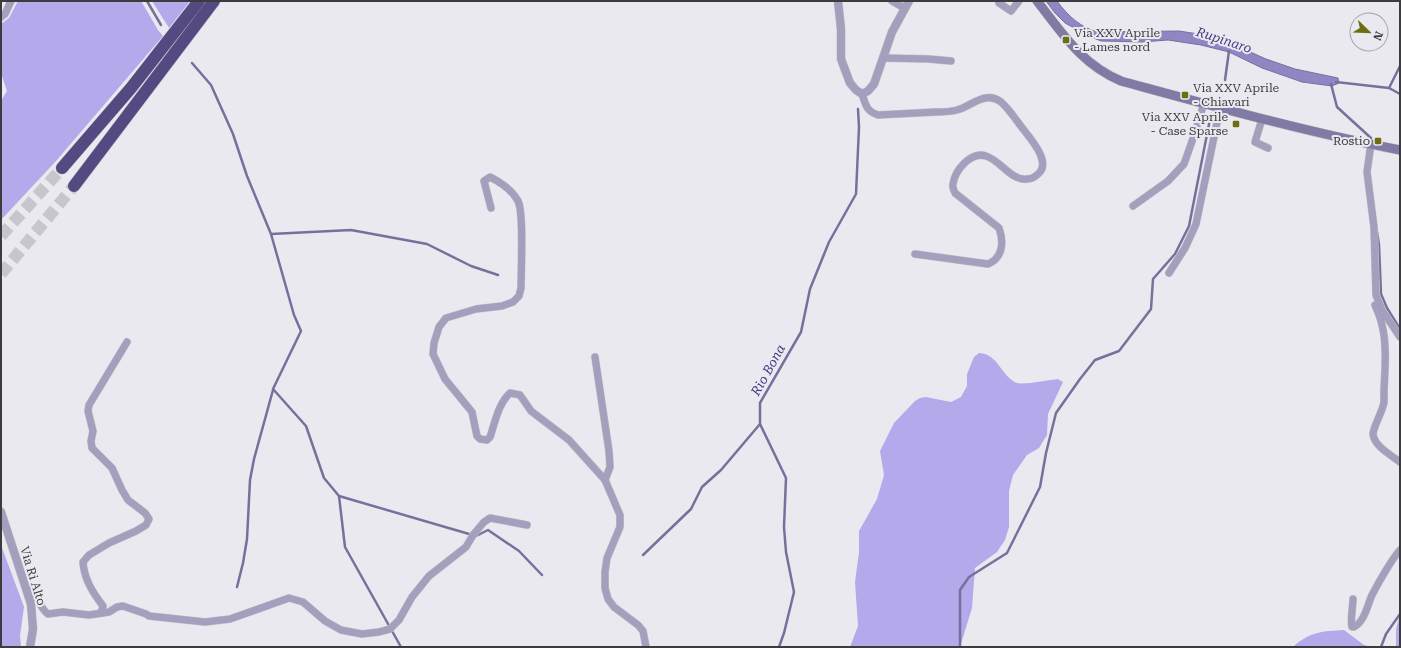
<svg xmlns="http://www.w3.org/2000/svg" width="1401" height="648" viewBox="0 0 1401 648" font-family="'Roboto Serif',serif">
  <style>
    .forest { fill: #b4a9ea }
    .water { fill: #9186c4; stroke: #78709c }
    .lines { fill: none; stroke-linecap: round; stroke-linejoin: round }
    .stream { stroke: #78709c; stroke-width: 2.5 }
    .motorway-tunnel { stroke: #c7c6cc; stroke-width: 12; stroke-dasharray: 12 6; stroke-linecap: butt }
    .minor-casing { stroke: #c7c6cc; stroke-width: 8 }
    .tertiary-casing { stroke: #c7c6cc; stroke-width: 9 }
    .secondary-casing { stroke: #c7c6cc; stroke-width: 10 }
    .motorway-casing { stroke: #c7c6cc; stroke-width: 13 }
    .minor { stroke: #a39fbc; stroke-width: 7 }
    .tertiary { stroke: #a39fbc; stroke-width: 8 }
    .secondary { stroke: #817aa4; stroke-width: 9 }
    .motorway { stroke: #554982; stroke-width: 12 }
    .poi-dot { fill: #6b6e12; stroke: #eae9f0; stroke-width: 1.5 }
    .labels { text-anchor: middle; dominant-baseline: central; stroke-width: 4; stroke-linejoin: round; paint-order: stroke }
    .poi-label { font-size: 12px; fill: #3c3c3e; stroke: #eae9f0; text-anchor: start }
    .street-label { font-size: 12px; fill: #3c3c3e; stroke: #eae9f0 }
    .water-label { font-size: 13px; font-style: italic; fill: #483480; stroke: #eae9f0 }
  </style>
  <rect width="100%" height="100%" fill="#eae9f0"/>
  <g class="forest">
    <path d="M18,1H141L158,30L163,36L56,161L1,220V101L7,91L1,73V24L9,18Z"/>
    <path d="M152,1H190L169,28Z"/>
    <path d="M979,353C999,354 1001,377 1017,383C1024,385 1049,380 1058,379L1063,382L1048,414L1047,435L1039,448L1027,455L1013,475L1009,491V527L1005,540L997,552L975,568L972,608L960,647H850L858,626L855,582L859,552V531L877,499L884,475L880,451L894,423L915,401L920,398L926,397L951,402L961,397L967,386V374L974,357Z"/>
    <path d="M1,545L24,607L20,636L21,647H1Z"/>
    <path d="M1400,615V647H1396V629Z"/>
    <path d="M1344,630L1364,645L1372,647H1293C1309,632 1323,631 1344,630Z"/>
  </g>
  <path class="water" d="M1046,1H1057C1067,15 1082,29 1099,32L1179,31L1205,35L1213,39L1230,43L1266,59L1295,69L1338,78L1339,83L1332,86L1302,82L1262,68L1229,52L1201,45L1168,40L1142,42L1101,41L1091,37L1065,23L1055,13Z"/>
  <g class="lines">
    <g class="stream">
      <path d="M147,1L161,25"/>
      <path d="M192,63L211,85L233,134L247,176L271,234L294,315L301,331L273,389L306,426L324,478L339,496L476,536L488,530L519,551L542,575"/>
      <path d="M1225,80L1229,51"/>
      <path d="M1336,82L1389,88L1400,94"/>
      <path d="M1331,84L1337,107L1371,138"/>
      <path d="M1389,88L1400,66"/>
      <path d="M1377,232L1379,245L1381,294L1387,308L1400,329"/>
      <path d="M271,234L351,230L427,244L471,266L498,275"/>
      <path d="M339,496L345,547L401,647"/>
      <path d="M643,555L691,509L702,487L721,470L760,424"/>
      <path d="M237,587L243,563L247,539L250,480L254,459L273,390"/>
      <path d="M779,647L784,633L794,592L786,552L784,527L786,478L760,424V403L801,332L810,289L829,242L856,194L859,127L858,109"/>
      <path d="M960,647V590L969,577L1007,553L1040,487L1046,453L1056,413L1080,379L1095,360L1119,351L1151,309L1153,279L1175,254L1189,226L1211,114"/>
      <path d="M1381,647L1386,634L1400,614"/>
    </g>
    <g class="motorway-tunnel">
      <path d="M1,236L62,168"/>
      <path d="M1,274L74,186"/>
    </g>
    <defs>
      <g id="minor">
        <path d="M892,1L904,8"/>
        <path d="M1001,1L999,3L1011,11L1019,1"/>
        <path d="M1,17L5,14L11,1"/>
        <path d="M884,58L929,59L951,61"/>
        <path d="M862,94C866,105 866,111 878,115C897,114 917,113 936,112C942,112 950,112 957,110C972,106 985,90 1001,102C1008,108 1014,117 1020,125C1028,136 1053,162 1038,174C1035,177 1031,179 1027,179C1011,181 1000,160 986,156C971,151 955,170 953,184C952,187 954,190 955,193L999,228C1004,242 1003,258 988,264L915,254"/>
        <path d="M1262,119L1255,142L1268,148"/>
        <path d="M1371,144L1367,172L1374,227L1376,295L1382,310L1400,337"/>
        <path d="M1133,206L1168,181L1184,164L1196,130L1204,103"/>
        <path d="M491,208L484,181L490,177C500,182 512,190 518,201C524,212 521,272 521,288L519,296L513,302L502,306L476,309L446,318L439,327L434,343L433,354L445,379L472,412L477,436L480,439L487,440L490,437C495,423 498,404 510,393L520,395L531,411L569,440L605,480L620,515V527L607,558L605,572V588L608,599L614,607L638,625L643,631L646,647"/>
        <path d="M1169,273L1185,248L1196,224L1220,108"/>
        <path d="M1375,305C1378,312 1381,319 1382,325C1387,344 1385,370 1384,390C1384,394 1384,398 1384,402C1383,411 1373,427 1373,434C1374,446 1391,455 1400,462"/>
        <path d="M595,357L609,451L610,467L605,480"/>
        <path d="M26,589C39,593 38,607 48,614L63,612L89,615L109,612L117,607L123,606L146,614L149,616L205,622L230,619L289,598L303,602L325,621L341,630L362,634L379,632L390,629L399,620L412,597L429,576L466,547L473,535L484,522L490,518L527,525"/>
        <path d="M1353,599C1353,607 1350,621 1352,627H1354C1365,621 1367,606 1372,595C1380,580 1389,563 1400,550"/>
        <path d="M101,613L103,606C93,593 84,579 83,562L89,555L109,543L136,531L146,525L149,519L145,513L128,500L122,490L112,468L92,448L91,441L93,431L88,411L89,405L127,342"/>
      </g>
      <g id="tertiary">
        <path d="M838,1L841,29V59L850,83L856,90L862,94L868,91L874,84L892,32L909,1"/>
        <path d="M1,512L31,604L33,629L30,647"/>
      </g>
      <path id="secondary" d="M1037,1C1063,34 1081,64 1121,81C1213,106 1306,132 1400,150"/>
      <g id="motorway">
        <path d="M62,168L131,88L199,1"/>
        <path d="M74,186L214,1"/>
      </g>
    </defs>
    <use href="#minor" class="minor-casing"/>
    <use href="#tertiary" class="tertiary-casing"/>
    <use href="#secondary" class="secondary-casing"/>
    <use href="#motorway" class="motorway-casing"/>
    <use href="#minor" class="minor"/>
    <use href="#tertiary" class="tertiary"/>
    <use href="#secondary" class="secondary"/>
    <use href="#motorway" class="motorway"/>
  </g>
  <g class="poi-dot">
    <rect x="1062" y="36" width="8" height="8" rx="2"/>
    <rect x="1181" y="91" width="8" height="8" rx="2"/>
    <rect x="1232" y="120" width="8" height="8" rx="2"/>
    <rect x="1374" y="137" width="8" height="8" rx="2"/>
  </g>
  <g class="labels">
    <g class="poi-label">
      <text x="1074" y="33">Via XXV Aprile<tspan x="1074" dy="14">- Lames nord</tspan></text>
      <text x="1193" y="88">Via XXV Aprile<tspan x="1193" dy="14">- Chiavari</tspan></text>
      <text x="1228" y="117" text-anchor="end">Via XXV Aprile<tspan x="1228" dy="14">- Case Sparse</tspan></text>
      <text x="1370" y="141" text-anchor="end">Rostio</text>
    </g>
    <g class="street-label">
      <text transform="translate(33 576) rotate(73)">Via Ri Alto</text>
    </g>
    <g class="water-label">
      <text transform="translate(1224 40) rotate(18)">Rupinaro</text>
      <text transform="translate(768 370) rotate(-61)">Rio Bona</text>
    </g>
  </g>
  <rect width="1401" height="648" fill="none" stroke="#3c3c3e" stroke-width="4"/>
  <g transform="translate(1369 32) rotate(113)"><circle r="19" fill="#eae9f0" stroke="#a4a4a9"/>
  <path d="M0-3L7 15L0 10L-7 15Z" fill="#6b6e12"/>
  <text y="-6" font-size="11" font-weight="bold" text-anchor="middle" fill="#3c3c3e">N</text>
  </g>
</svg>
